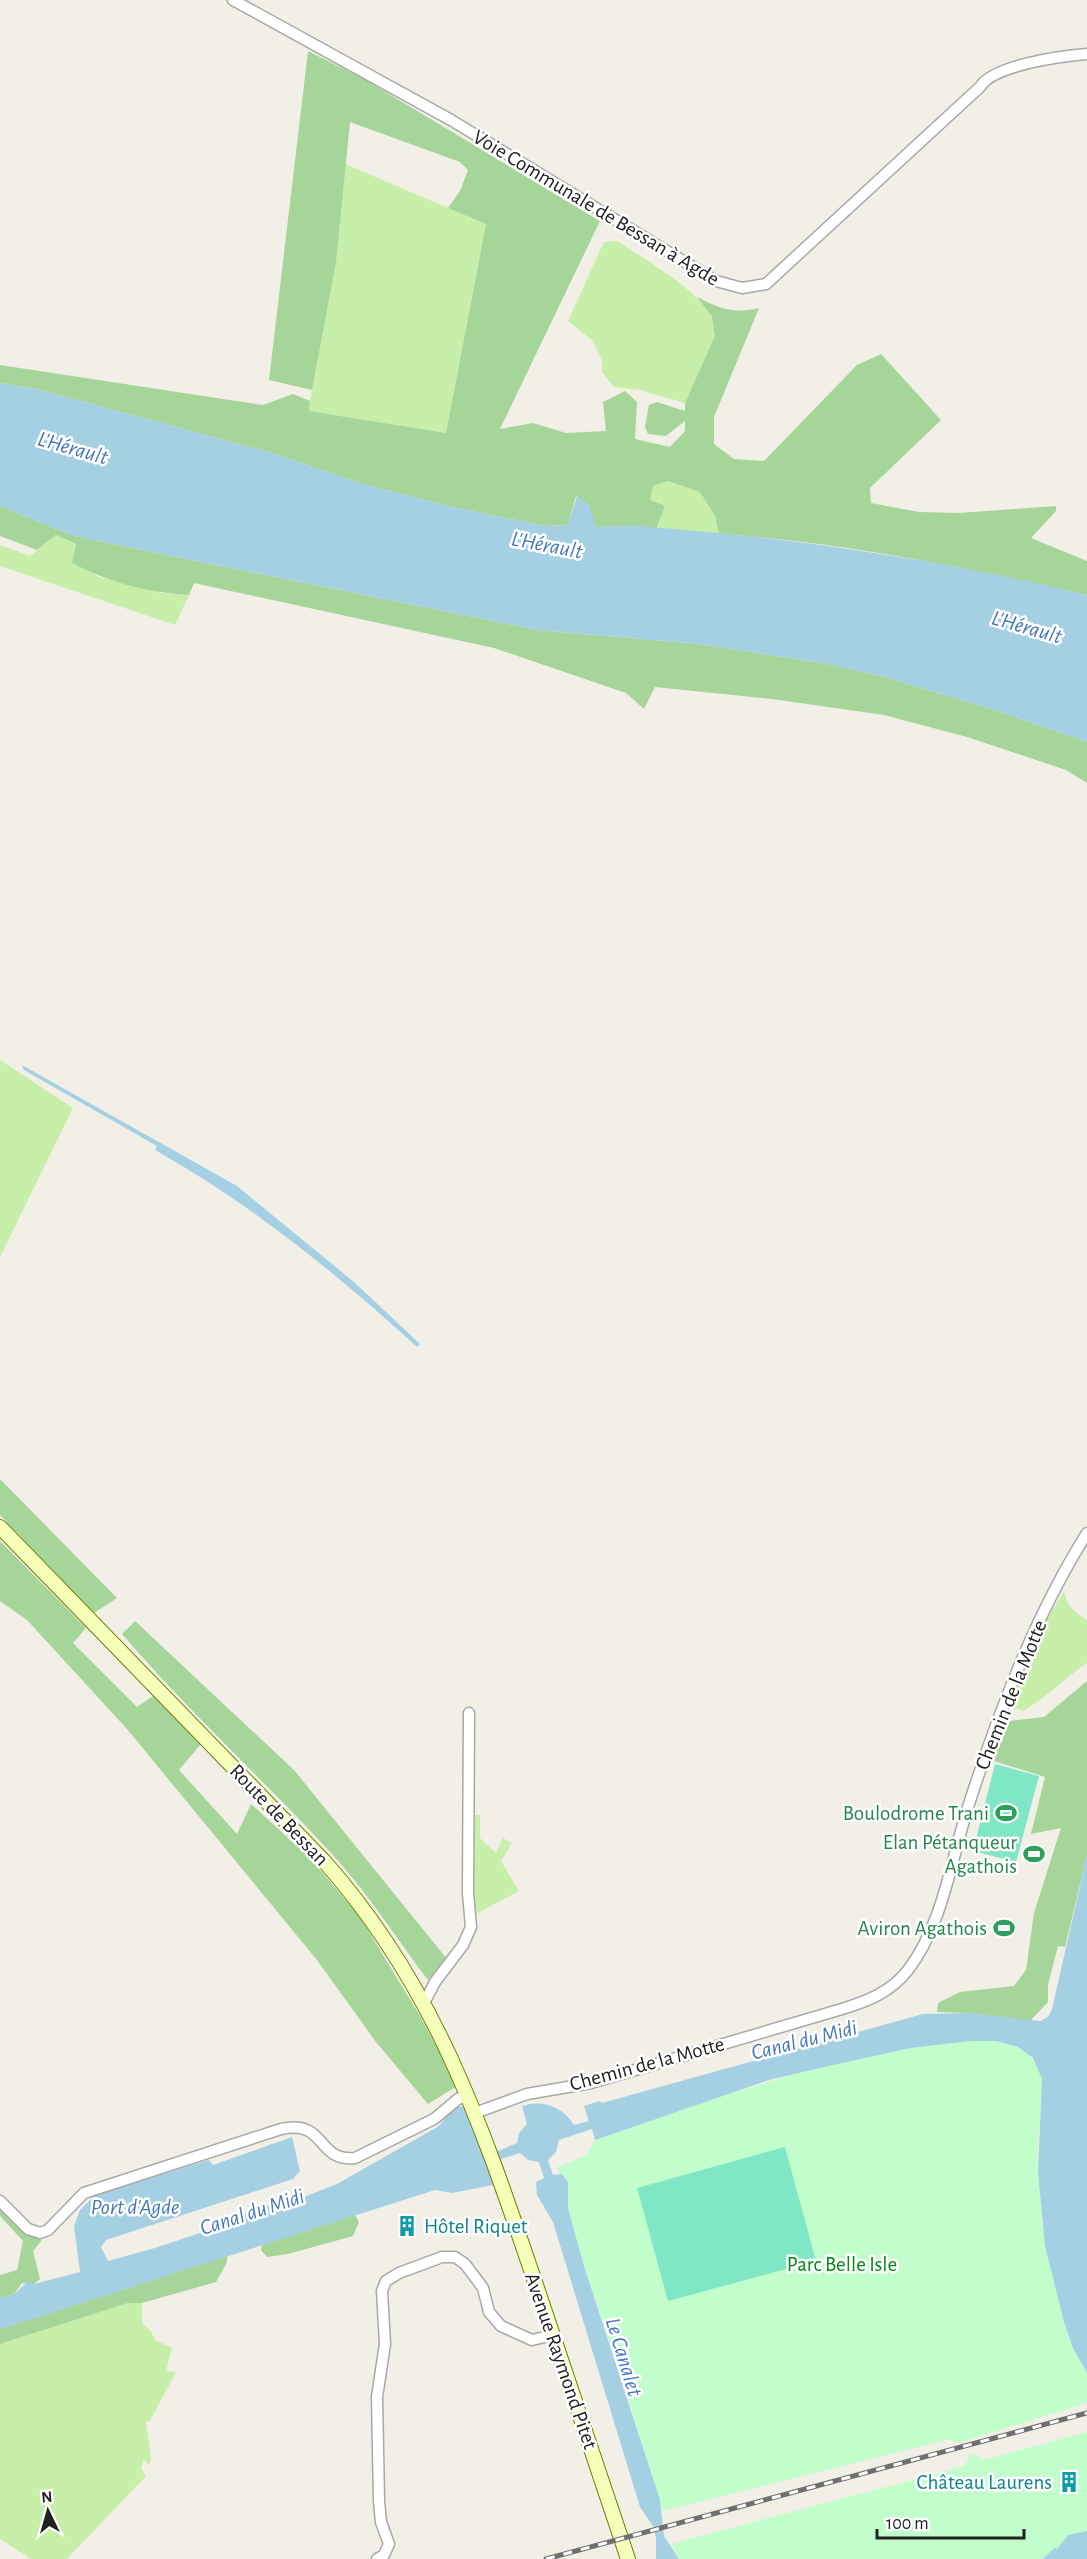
<svg xmlns="http://www.w3.org/2000/svg" width="1087" height="2559" viewBox="0 0 1087 2559" font-family="'Alegreya Sans',sans-serif">
  <style>
    .grass { fill: #c7efaa }
    .forest { fill: #a6d599 }
    .park { fill: #c2fecb }
    .pitch { fill: #80e7c6 }
    .water { fill: #a5d0e3 }
    .lines { fill: none; stroke-linecap: round; stroke-linejoin: round }
    .minor-casing { stroke: #a8a8a8; stroke-width: 13 }
    .secondary-casing { stroke: #698000; stroke-width: 16 }
    .minor { stroke: #fff; stroke-width: 10 }
    .secondary { stroke: #f6ffb9; stroke-width: 14 }
    .rail-casing { stroke: #6f6f6f; stroke-width: 5 }
    .rail { stroke: #fff; stroke-width: 3; stroke-dasharray: 9; stroke-linecap: butt }
    .labels { text-anchor: middle; dominant-baseline: central; stroke-width: 5; stroke-linejoin: round; paint-order: stroke }
    .street-label { font-size: 21px; fill: #212121; stroke: #fff }
    .leisure-label { font-size: 21px; fill: #27864d; stroke: #fff; text-anchor: end }
    .culture-label { font-size: 21px; fill: #0d838f; stroke: #fff; text-anchor: start }
    .park-label { font-size: 21px; fill: #038618; stroke: #fff }
    .water-label { font-size: 22px; font-style: italic; fill: #4477ba; stroke: #fff }
  </style>
  <rect width="100%" height="100%" fill="#f2efe7"/>
  <g class="grass">
    <path d="M345,164L486,224L446,433L308,411L336,263Z"/>
    <path d="M617,241C643,259 721,300 715,336C712,353 693,386 685,403L640,390L614,387L602,372V360L593,341L568,321L604,242Z"/>
    <path d="M668,481L700,492L715,516L719,534L656,529L665,506L650,500L653,486Z"/>
    <path d="M56,535L76,544L96,576L161,593L189,595L175,625L0,566V545L30,556Z"/>
    <path d="M0,1060L73,1108L0,1257Z"/>
    <path d="M1064,1591C1067,1607 1074,1612 1087,1620V1663C1065,1678 1046,1698 1023,1711L1007,1706L1043,1626Z"/>
    <path d="M474,1815H480V1838L496,1853L503,1838L512,1843L501,1861L519,1891L476,1914L473,1890Z"/>
    <path d="M128,2303H142V2323L151,2331L155,2340L172,2348L166,2371L176,2372L150,2421L146,2422L151,2458L149,2466L144,2459L141,2468L146,2476L67,2559H31L0,2539V2344Z"/>
  </g>
  <g class="forest">
    <path d="M308,51L364,79L600,221L500,429L533,423L566,433L606,431L603,402L625,391L637,402L635,439L670,447L685,431V421L666,436L648,434L645,427L649,405L657,402L685,411V403L715,336L712,317L697,297C721,309 733,314 759,308L714,417V444L734,459L764,461L857,365L881,354L941,420L870,488L871,503L919,512L959,513L1056,506V511L1031,538L1087,561V595C965,568 843,542 719,534L715,516L700,492L668,481L653,486L650,500L665,506L656,529L635,526L595,527L589,505L576,496L568,525L546,526L452,507L359,483L272,453L40,390L0,383V365L263,405L293,394L310,401L309,411L446,433L486,224L448,208L460,191L468,170L460,162L350,122L336,263L312,390L269,380Z"/>
    <path d="M0,506L74,536L537,630L699,644L823,663L881,676L995,710L1087,742V783L1066,770L967,737L884,715L772,699L655,687L644,709L626,693L494,648L194,583L189,595C147,593 109,582 72,563L76,544L56,535L37,550L0,536Z"/>
    <path d="M0,1479L117,1598L94,1613L0,1515Z"/>
    <path d="M0,1541L86,1628L73,1643L137,1707L153,1696L201,1744L179,1770L237,1834L251,1804L310,1858L360,1917L420,2016L457,2086L428,2104L376,2042L317,1960L127,1729L27,1620L0,1601Z"/>
    <path d="M135,1621L294,1770L447,1959L428,1980C396,1938 368,1893 332,1854C263,1779 188,1711 122,1634Z"/>
    <path d="M1087,1681V1855L1065,1947L1058,1946L1048,1985V2002L1030,2021L968,2013L937,2012L938,2003L960,1992L1014,1986L1026,1970L1034,1913L1061,1828L1031,1834L1045,1777L988,1759L1000,1722L1044,1717Z"/>
    <path d="M0,2208L40,2233L41,2241L33,2251L40,2279L34,2284L22,2283L14,2294L0,2298V2275L17,2270L23,2241L0,2216Z"/>
    <path d="M355,2215L359,2222L353,2236L288,2254L267,2257L261,2250L262,2245Z"/>
    <path d="M227,2256V2262L216,2282L142,2303H128L0,2344V2329Z"/>
  </g>
  <g class="park">
    <path d="M984,2040C1012,2042 1035,2050 1042,2079L1038,2151L1042,2223L1064,2322L1073,2348L1087,2373V2403L958,2443L950,2439L662,2511L631,2407L584,2266L568,2208L566,2178L559,2173L557,2167L587,2155L595,2140L609,2134C731,2093 854,2048 984,2040Z"/>
    <path d="M1087,2432V2531L1077,2535H1068L1057,2549L1054,2548L1043,2559H679L671,2544L965,2466L970,2455L975,2454L984,2460Z"/>
  </g>
  <g class="pitch">
    <path d="M995,1764L1039,1776L1016,1862L973,1851Z"/>
    <path d="M785,2147L816,2261L668,2301L637,2188Z"/>
  </g>
  <g class="water">
    <path d="M0,383L40,390L272,453L359,483L452,507L546,526L568,525L577,496L589,505L596,527C609,527 623,525 637,526C788,537 939,559 1087,595V742L995,710L881,676L823,663L699,644L537,630L74,536L0,506Z"/>
    <path d="M22,1065L237,1186L354,1282L420,1344L417,1347C336,1273 251,1204 155,1150L157,1146L24,1070Z"/>
    <path d="M1087,1855V2373L1073,2348L1064,2322L1045,2246L1038,2172L1042,2079L1033,2058L1018,2047L996,2041H970L911,2048L833,2065L769,2080L595,2140L592,2129L559,2140L556,2152L548,2160L553,2175L562,2174L568,2182V2208L584,2266L660,2500L664,2536L679,2559H656V2538L653,2526L640,2507L553,2222L537,2195L536,2182L544,2178L539,2162L528,2160L520,2153L486,2164L493,2185L452,2193L435,2190L0,2329V2298L14,2294L27,2282L34,2284L80,2272L74,2226L80,2210L95,2195L209,2160L213,2165L292,2137L300,2171L293,2179L106,2240L101,2247L108,2261L155,2248L203,2232L226,2219L274,2204L291,2202L337,2184L439,2126L453,2108L464,2106L484,2157L517,2143L519,2133L527,2124L522,2106C543,2099 563,2107 574,2125L589,2121L584,2106L600,2101L602,2103L923,2014L968,2013L1041,2021L1049,2016L1052,2009Z"/>
    <path d="M1087,2531V2559H1043L1054,2548L1057,2549L1068,2535Z"/>
  </g>
  <g class="lines">
    <defs>
      <g id="minor">
        <path d="M233,0L451,120L716,281L742,288L766,284L980,87C993,65 1062,56 1087,54"/>
        <path d="M424,2003L435,1982L463,1945L471,1927L468,1893L469,1713"/>
        <path d="M475,2113L527,2094L591,2083L842,2009C868,2001 891,1992 908,1970C943,1925 951,1859 969,1804C999,1711 1035,1616 1087,1533"/>
        <path d="M0,2201L28,2229L40,2233L48,2230L84,2193L281,2129C327,2119 316,2162 355,2158L434,2119L458,2099L468,2095"/>
        <path d="M377,2559L384,2555L389,2544L381,2522L379,2501L377,2397L385,2344L382,2291L386,2281L399,2273L442,2257H455L465,2264L483,2288L489,2312L501,2326L532,2340L553,2335"/>
      </g>
      <path id="secondary" d="M0,1527L324,1861C435,1986 481,2123 534,2279C565,2372 597,2466 628,2559"/>
    </defs>
    <use href="#minor" class="minor-casing"/>
    <use href="#secondary" class="secondary-casing"/>
    <use href="#minor" class="minor"/>
    <use href="#secondary" class="secondary"/>
    <defs>
      <path id="rail" d="M546,2559L1087,2413"/>
    </defs>
    <use href="#rail" class="rail-casing"/>
    <use href="#rail" class="rail"/>
  </g>
  <defs>
    <symbol id="stadium-bare" viewBox="-9 -9 18 18"><path d="M0-5a6.5 5 0 1 0 0 10a6.5 5 0 1 0 0-10ZM-3.5-1.8h7v3.6h-7Z" fill="#2e9e5b" stroke="#fff" stroke-width="2.5" paint-order="stroke"/></symbol>
    <symbol id="building-bare" viewBox="-9 -9 18 18"><path d="M-4-6H4V6H1V3H-1V6H-4ZM-2.5-4.3h1.7v1.8h-1.7ZM.8-4.3h1.7v1.8H.8ZM-2.5-1h1.7V.8h-1.7ZM.8-1h1.7V.8H.8Z" fill="#0f9aa8" stroke="#fff" stroke-width="2.5" paint-order="stroke"/></symbol>
  </defs>
  <g fill-rule="evenodd">
    <use href="#stadium-bare" x="991" y="1798" width="30" height="30"/>
    <use href="#stadium-bare" x="1019" y="1839" width="30" height="30"/>
    <use href="#stadium-bare" x="989" y="1913" width="30" height="30"/>
    <use href="#building-bare" x="392" y="2211" width="30" height="30"/>
    <use href="#building-bare" x="1054" y="2467" width="30" height="30"/>
  </g>
  <g class="labels">
    <g class="street-label">
      <text transform="translate(596 208) rotate(31)">Voie Communale de Bessan à Agde</text>
      <text transform="translate(1011 1695) rotate(-68)">Chemin de la Motte</text>
      <text transform="translate(279 1815) rotate(46)">Route de Bessan</text>
      <text transform="translate(647 2064) rotate(-15)">Chemin de la Motte</text>
      <text transform="translate(561 2361) rotate(71)">Avenue Raymond Pitet</text>
    </g>
    <g class="leisure-label">
      <text x="989" y="1813">Boulodrome Trani</text>
      <text x="1017" y="1842">Elan Pétanqueur<tspan x="1017" dy="24">Agathois</tspan></text>
      <text x="987" y="1928">Aviron Agathois</text>
    </g>
    <g class="culture-label">
      <text x="424" y="2226">Hôtel Riquet</text>
      <text x="1052" y="2482" text-anchor="end">Château Laurens</text>
    </g>
    <g class="park-label">
      <text x="842" y="2264">Parc Belle Isle</text>
    </g>
    <g class="water-label">
      <text transform="translate(73 448) rotate(16)">L'Hérault</text>
      <text transform="translate(547 545) rotate(11)">L'Hérault</text>
      <text transform="translate(1027 627) rotate(16)">L'Hérault</text>
      <text transform="translate(804 2040) rotate(-14)">Canal du Midi</text>
      <text x="135" y="2207">Port d'Agde</text>
      <text transform="translate(252 2212) rotate(-18)">Canal du Midi</text>
      <text transform="translate(624 2357) rotate(73)">Le Canalet</text>
    </g>
  </g>
  <g transform="translate(48 2511) rotate(355)" stroke="#ffffff" stroke-width="4.5" paint-order="stroke">
  <path d="M0-4.5L10 22L0 15L-10 22Z" fill="#212121"/>
  <text y="-9" font-size="16" font-weight="bold" text-anchor="middle" fill="#212121">N</text>
  </g>
  <path d="M877 2529v9h147v-9" fill="none" stroke="#212121" stroke-width="3"/>
  <text x="886" y="2529" font-size="18" fill="#212121" stroke="#ffffff" stroke-width="4.5" paint-order="stroke">100 m</text>
</svg>
